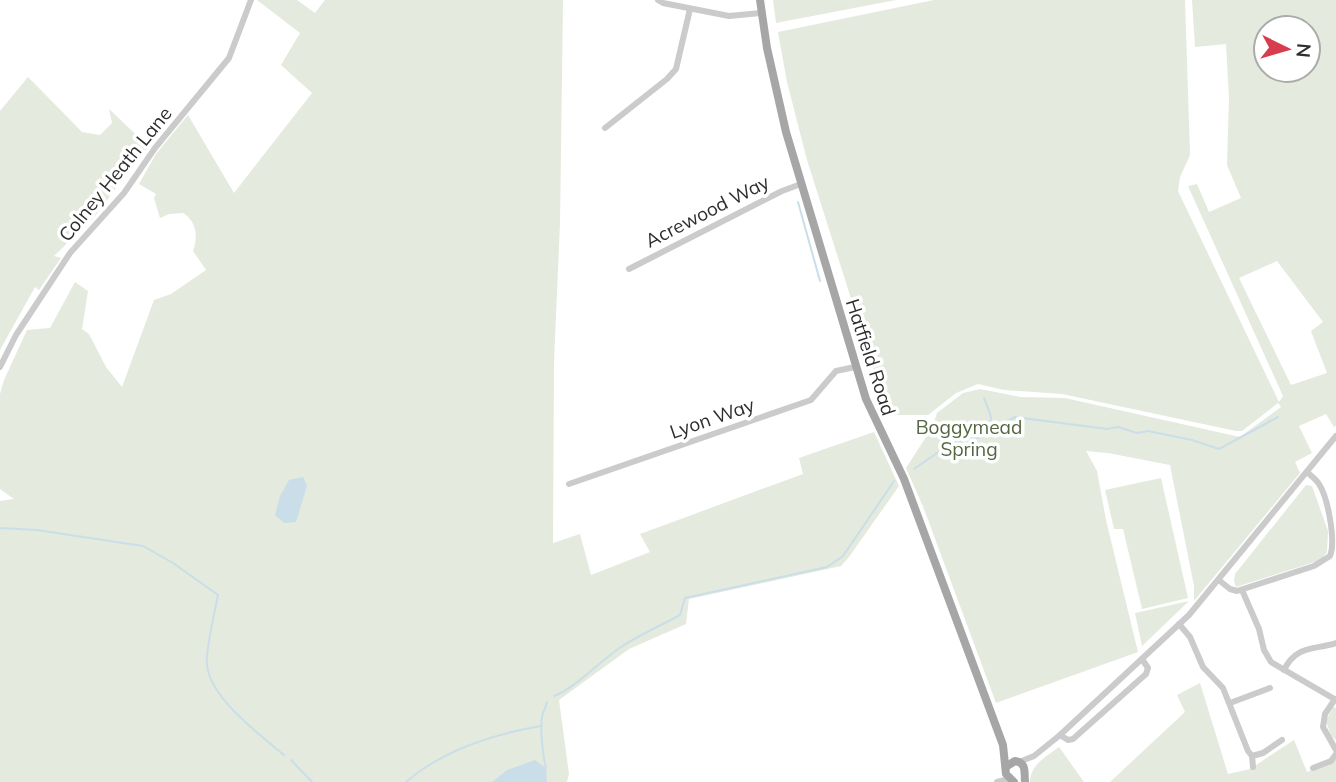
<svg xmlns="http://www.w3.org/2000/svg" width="1336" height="782" viewBox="0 0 1336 782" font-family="Mulish,sans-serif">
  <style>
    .green { fill: #e4eadd; fill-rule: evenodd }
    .water { fill: #cadee9 }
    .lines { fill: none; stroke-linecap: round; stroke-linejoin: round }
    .stream { stroke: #cadee9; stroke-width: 2 }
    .minor { stroke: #cbcbcb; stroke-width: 6 }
    .major { stroke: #a6a6a6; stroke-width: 8 }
    .labels { text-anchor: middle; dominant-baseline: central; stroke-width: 7; stroke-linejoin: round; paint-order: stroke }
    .street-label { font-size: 19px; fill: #2e2e2e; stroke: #fff }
    .park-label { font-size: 19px; fill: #53663f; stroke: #fff }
  </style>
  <rect width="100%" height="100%" fill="#fff"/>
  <g class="green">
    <path d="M257,0H297L315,13L325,0H563L560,223L554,362L553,543L580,534L591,575L650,552L640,534L803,474L799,458L874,432L899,486L849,557L841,566L689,599L686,624L629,649L559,700L569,774L567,782H0V501L14,499L0,489V394L4,380L27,330L50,328L75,282L88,291L82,329L89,334L106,367L122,387L154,300L171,294L206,270L193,251C198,236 197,222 183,213L169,214L160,218L154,198L156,194L139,184L156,154L188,115L234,193L312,93L281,65L300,33Z"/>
    <path d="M773,0H896L776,23Z"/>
    <path d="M934,0H1185L1190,155L1180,177L1178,191L1279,402L1283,396L1188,186L1197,184L1209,212L1241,198L1227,165L1229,98L1226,44L1195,47L1192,0H1336V426L1334,427L1326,414L1299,426L1312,453L1295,462L1300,473L1194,601V586L1170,465L1108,453L1086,451L1097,471L1106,520L1138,652L996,703L924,509L906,468L933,426L937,413L963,393L980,389L1020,397L1065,398L1240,437L1281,407L1278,403L1242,431H1236L1062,394L1004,390L978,384L956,393L928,415H888L807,160L787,82L778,32ZM1308,28V70H1266V28ZM1277,261L1323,322L1311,331L1327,373L1291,385L1239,278Z"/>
    <path d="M28,77L82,132L100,135L112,123L109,109L148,146L95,216L54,256L61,258L39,290L35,287L0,350V111Z"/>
    <path d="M1161,478L1188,598L1142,609L1123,529H1114L1105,490Z"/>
    <path d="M1306,485L1312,486L1328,531L1327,552L1321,560L1236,587L1234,581L1235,574Z"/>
    <path d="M1189,601L1142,646L1135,613Z"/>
    <path d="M1200,683L1228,774L1250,769L1294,740L1307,772L1336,759V782H1110L1185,712L1177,695Z"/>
    <path d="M1333,707L1336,708V740L1331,736L1326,721Z"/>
    <path d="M1059,747L1084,782H1030C1030,765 1047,756 1059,747Z"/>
  </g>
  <g class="water">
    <path d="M303,477L307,486L296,522L284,523L275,515L280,496L289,480Z"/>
    <path d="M535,760L546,768L547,782H492L507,770Z"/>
  </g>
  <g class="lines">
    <g class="stream">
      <path d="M798,202L820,281"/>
      <path d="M991,430L1015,417L1107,429L1118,427L1137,433L1148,431L1192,440L1219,449L1278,417"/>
      <path d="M914,469L953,442L987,436C996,424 989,410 984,398"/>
      <path d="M0,528L37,530L143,546L173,563L218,595C215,611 205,652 207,665C210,698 260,735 284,755"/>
      <path d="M554,696C574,689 601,660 621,647C639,635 660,626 680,615L685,598L827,567L843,556L894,481"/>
      <path d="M291,760L312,782"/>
      <path d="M546,768C543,757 540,728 542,717C543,711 546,708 547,702"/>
      <path d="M406,782C443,750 494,734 541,726"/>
    </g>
    <g class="minor">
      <path d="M658,0L663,3L729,16L761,13"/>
      <path d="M605,128L667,79L676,69L690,9"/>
      <path d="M629,269L782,191L801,184"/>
      <path d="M0,367L16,335L70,253L124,193L155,148L229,58L251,0"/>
      <path d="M569,484L811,400L836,371L855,367"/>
      <path d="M1220,581L1230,589L1237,591L1314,566L1330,556C1336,541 1328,498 1319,484C1316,479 1311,476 1307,472"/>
      <path d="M1242,590L1259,629L1264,650L1271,662L1336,700"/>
      <path d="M1179,624L1190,637L1203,667L1223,688L1248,751L1252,756L1253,767"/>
      <path d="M1284,670C1296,645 1314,650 1336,643"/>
      <path d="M1335,699L1325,714L1323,727L1336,750"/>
      <path d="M1230,703L1270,688"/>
      <path d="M1060,735L1068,740L1073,739L1146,674L1148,668L1142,659"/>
      <path d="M1252,756L1263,753L1282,740"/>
      <path d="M1019,762L1034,756L1060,735L1189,615L1336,436"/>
      <path d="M1313,768L1331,761L1336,754"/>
      <path d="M997,782L1009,779"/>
    </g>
    <g class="major">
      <path d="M760,0L767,48L786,132L866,399L904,479L1003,745L1006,774L1014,782"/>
      <path d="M1007,766L1015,761C1027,763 1024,772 1025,782"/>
    </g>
  </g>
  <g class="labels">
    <g class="street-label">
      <text transform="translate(115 174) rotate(-51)">Colney Heath Lane</text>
      <text transform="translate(707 211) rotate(-27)">Acrewood Way</text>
      <text transform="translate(871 357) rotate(72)">Hatfield Road</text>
      <text transform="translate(712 418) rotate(-19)">Lyon Way</text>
    </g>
    <g class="park-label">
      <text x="969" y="427">Boggymead<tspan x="969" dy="22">Spring</tspan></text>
    </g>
  </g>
  <g transform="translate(1287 49) rotate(95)"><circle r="33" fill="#ffffff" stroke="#ababab" stroke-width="2"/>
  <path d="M0-5L12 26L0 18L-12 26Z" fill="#d83d4f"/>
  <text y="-10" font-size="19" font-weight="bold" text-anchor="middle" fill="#2e2e2e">N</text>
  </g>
</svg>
